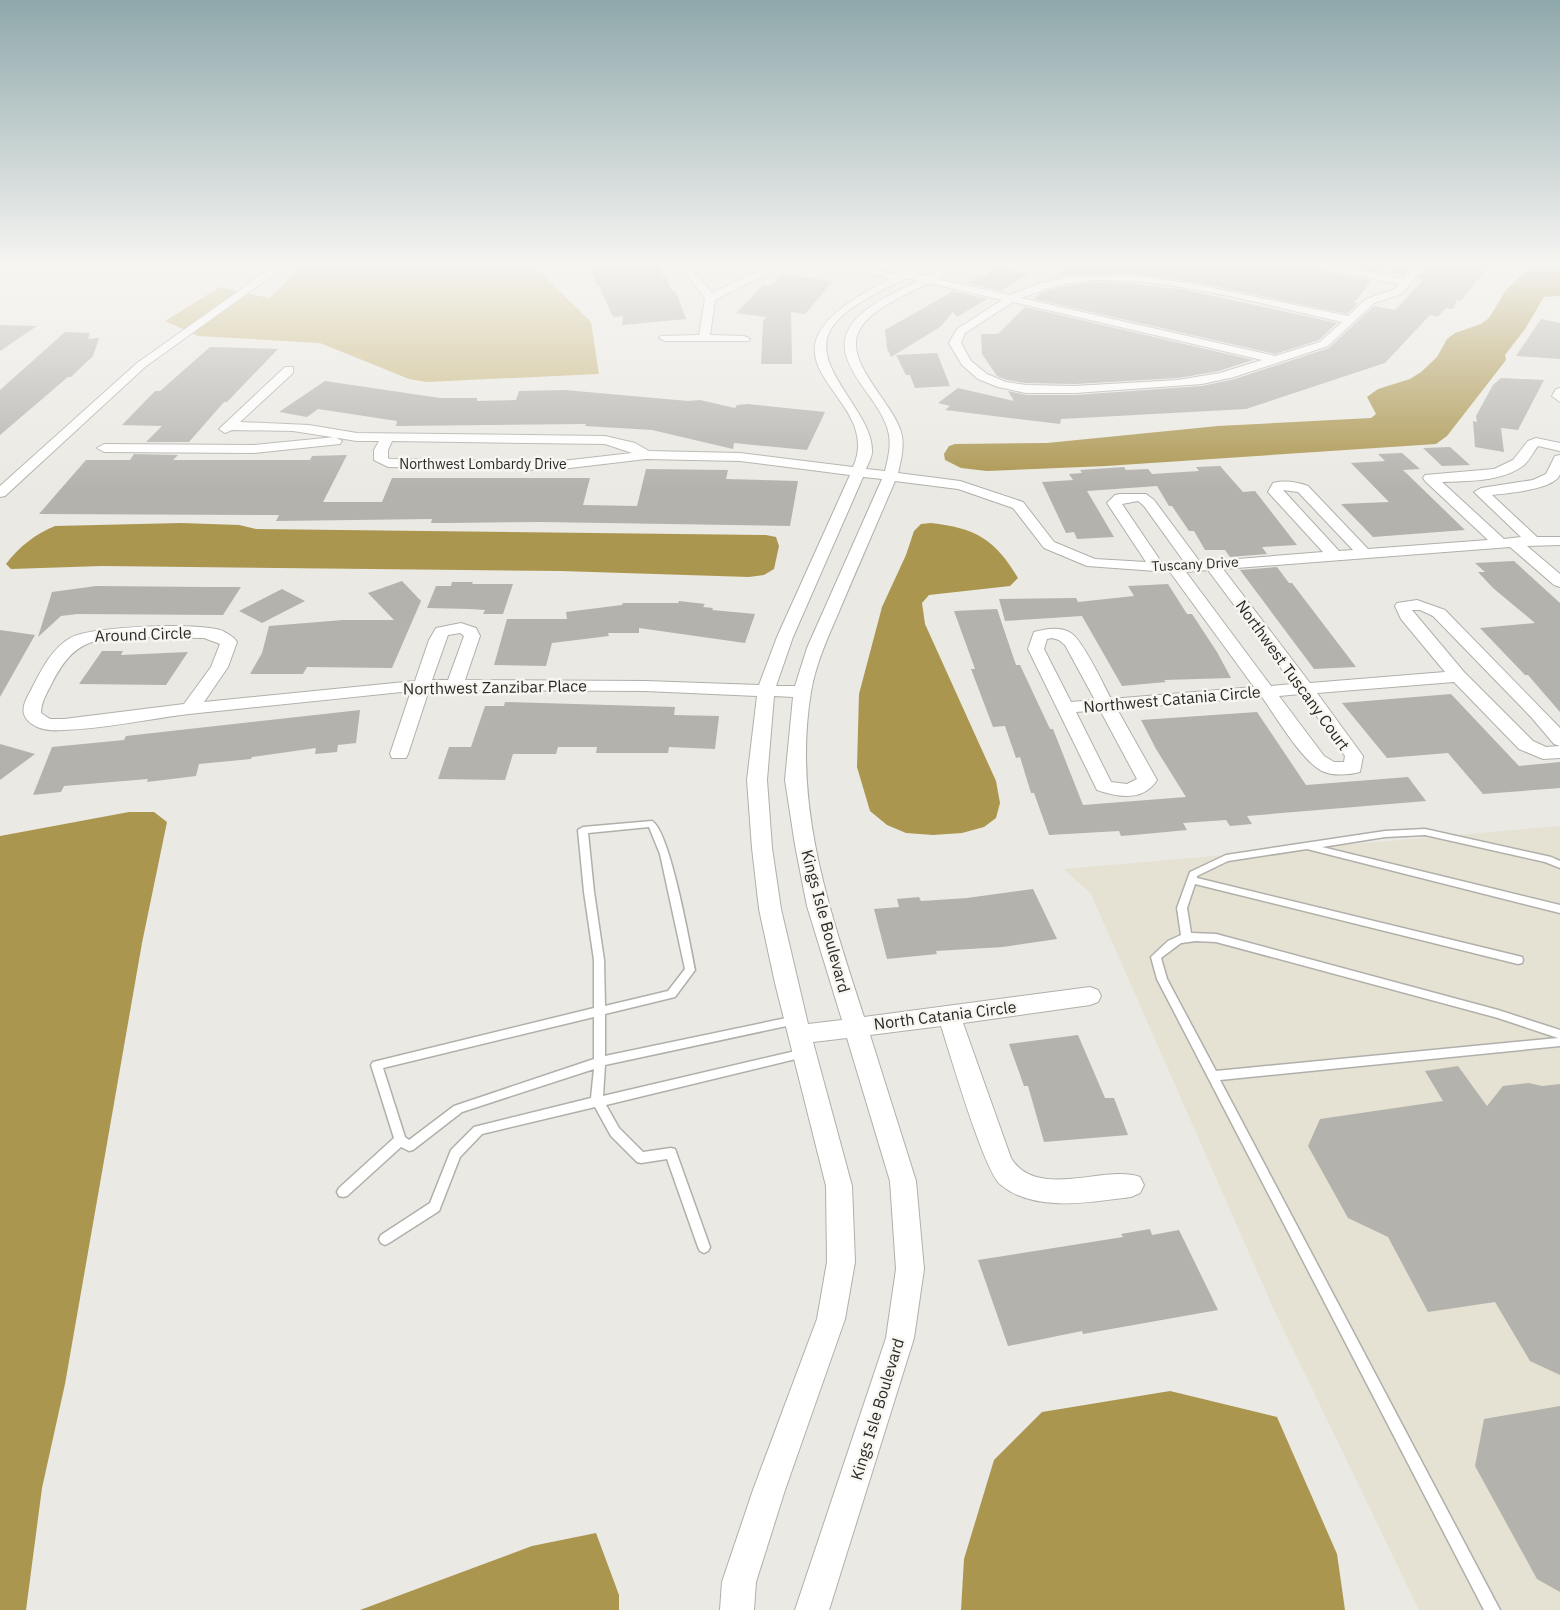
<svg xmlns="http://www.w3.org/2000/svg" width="1560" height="1610" viewBox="0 0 1560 1610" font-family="'IBM Plex Sans',sans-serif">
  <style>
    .built { fill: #e5e1d3 }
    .green { fill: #c7b67c }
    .water { fill: #ab9650 }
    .building { fill: #b4b2ad }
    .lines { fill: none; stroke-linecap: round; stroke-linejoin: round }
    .service-casing { stroke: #b1afaa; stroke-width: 3 }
    .minor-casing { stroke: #b1afaa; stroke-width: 2 }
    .service { fill: #fff; fill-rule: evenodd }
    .minor { fill: #fff; fill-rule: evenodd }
    .labels { text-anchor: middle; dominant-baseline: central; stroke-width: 5; stroke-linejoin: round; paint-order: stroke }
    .far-street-label { font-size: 14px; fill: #2a2927; stroke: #f8f6f0 }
    .street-label { font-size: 16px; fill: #2a2927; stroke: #f8f6f0 }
  </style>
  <rect width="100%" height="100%" fill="#ebe9e3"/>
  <path class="built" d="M1560,826V1610H1419L1275,1312L1091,894L1064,869Z"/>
  <path class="green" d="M306,264H532L591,322L599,374L426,382L409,379L320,343L198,336L165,321L220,287L269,298Z"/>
  <g class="water">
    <path d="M1534,264H1560V296L1544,297L1525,329L1505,355L1506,360L1447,436L1436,444L1106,466L987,471L961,468L945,460L944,454L949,446L955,444L1047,443L1218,426L1371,418L1376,414L1367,397L1378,389L1410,379L1421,372L1437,357L1447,339L1455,333L1481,324L1489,318L1506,290Z"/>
    <path d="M181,523L239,525L256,529L766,535L776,537L779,546L774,569L764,575L749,577L561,571L102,566L11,569L6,564C19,547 35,534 55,526Z"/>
    <path d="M931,523C975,528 995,539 1018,578L1010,586L929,595L922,603L925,624L996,781L1000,803L996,818L984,827L962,833L933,835L906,833L887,825L870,811L857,767L859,694L882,607L906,555L914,531L921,524Z"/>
    <path d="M129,812H154L167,822L142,943L65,1384L42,1488L26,1610H0V836Z"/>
    <path d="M1170,1391L1277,1417L1337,1554L1345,1610H961L964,1559L994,1460L1042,1412Z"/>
    <path d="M596,1533L619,1595V1610H360L532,1546Z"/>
  </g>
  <g class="building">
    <path d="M590,264H657L664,278H666L672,291H675L678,297L686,319L622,325L623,316L613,317L599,286H597Z"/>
    <path d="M1069,264H1180L1204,269L1210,264H1306L1313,269L1371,281L1354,303H1358L1347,314L1194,282L1133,273L1071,274L1056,277Z"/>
    <path d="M1341,264H1385L1379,272Z"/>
    <path d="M1394,264H1414L1404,275L1394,273Z"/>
    <path d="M1430,264H1490L1461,301L1457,300L1453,309L1446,308L1438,317L1430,315L1385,363L1246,409L1061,419L1060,424L945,410L950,406L938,403L958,388L1014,401L1008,391L1026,395H1075L1202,386L1235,379L1329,348L1374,306L1395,310L1424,279L1418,278Z"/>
    <path d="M995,268L1028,274L1001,291L967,283L981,275L985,276Z"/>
    <path d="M784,275L833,281L805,314L791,312L792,364H761L763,321L766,317L736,313L763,285L770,286L779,277Z"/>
    <path d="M1092,282L1124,283L1186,290L1337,323L1319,340L1275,354L1034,299L1039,294L1059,287Z"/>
    <path d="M953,291L987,299L957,317L953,312L940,327L891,357L887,348L885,330Z"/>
    <path d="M1025,307L1253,360L1219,371L1178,378L1075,384L1026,383L1007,380L997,376L982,354L981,334H998Z"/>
    <path d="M1541,319L1560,323V359L1516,356Z"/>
    <path d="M0,325L37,326L0,351Z"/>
    <path d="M65,332L90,333L88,339L99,338L93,356L71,377H68L0,435V390Z"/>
    <path d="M210,347L278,349L227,402H224L189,442H146L162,426L122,425L155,391H160Z"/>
    <path d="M937,353L950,386L915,388L910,375H906L896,355Z"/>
    <path d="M1501,378L1544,380L1518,430L1501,428L1504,452L1475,447L1473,421L1477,422L1476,416L1493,385Z"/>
    <path d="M325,381L440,398H477V401L516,400L519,391L565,390L688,401L700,400L735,408L737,405L748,404L825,412L807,450L734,443L733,449L652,430L585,426L586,424L396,426L397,421L318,409L307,417L279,412Z"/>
    <path d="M1450,447L1470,465L1442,466L1423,448Z"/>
    <path d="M1402,453L1420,469L1403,470L1465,530L1373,537L1341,504L1389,502L1351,463L1385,461L1378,454Z"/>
    <path d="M134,454L178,455L173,460H310L312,456L347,455L323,502H382L392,478H590L583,505L637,506L646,469L728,470L726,479L798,481L790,526L541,522L447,523H431L432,519L276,521L279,515L39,514L86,460H130Z"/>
    <path d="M1220,466L1243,492L1255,491L1297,545L1262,547L1267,554L1230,557L1225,550H1205L1194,531H1189L1172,506H1169L1157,486L1087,491L1114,537L1077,539L1074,532L1066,533L1042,482L1073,480L1069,474L1082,473L1080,470L1124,467L1126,470L1148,469L1152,474L1199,471L1196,467Z"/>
    <path d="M1514,561L1560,603V712L1528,675H1525L1480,628L1535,623L1493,588L1478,572H1485L1475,563Z"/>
    <path d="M1277,567L1289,583H1292L1356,667L1314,669L1240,570Z"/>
    <path d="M402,581L421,601L392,668L307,667L303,674H250L262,653L269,626L343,620H394L368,593Z"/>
    <path d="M452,582H473L472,584H513L503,614H483L485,610L470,609L427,608L436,586H451Z"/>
    <path d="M1168,584L1187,614H1192L1217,652L1231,678L1164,680L1166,682L1122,686L1082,616L1005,621L999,599L1076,598L1078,602L1134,596L1128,586Z"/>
    <path d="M96,586L207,587H241L223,615L77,614L61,616L38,637L52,592Z"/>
    <path d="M282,589L305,601L262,623L239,611Z"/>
    <path d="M679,601L705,604L703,607L713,608L712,610L755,614L745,643L639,628V633H608L609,636L552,643L546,666L494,665L507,619H567L566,612L622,605L623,603H678Z"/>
    <path d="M997,609L1016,665H1020L1050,729H1053L1083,805L1186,797L1156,749L1141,720L1257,712L1306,785L1408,777L1426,801L1247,816L1252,824L1230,826L1226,820L1183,823L1187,830L1145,834L1121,836L1119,831L1049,835L1034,793H1031L1020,757L1016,758L1005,726L993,727L971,669H975L954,611Z"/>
    <path d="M0,630L35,635L0,697Z"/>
    <path d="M102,651H123L121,655L188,652L166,685L79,684Z"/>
    <path d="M1451,694L1519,766L1560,762V788L1483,794L1448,753L1387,758L1342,703Z"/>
    <path d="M505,702L675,707L674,715L719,716L715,749L669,747L668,753H596L597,747H558L556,754H513L505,780L438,779L449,747H471L485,706H504Z"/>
    <path d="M360,710L356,743L338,745L337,752L315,754L316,748L252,757L251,759L199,764L196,776L147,782L148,779L64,786L61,792L33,795L52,747L124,740L126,736Z"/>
    <path d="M0,744L35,754L0,780Z"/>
    <path d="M1033,889L1057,939L1003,947L936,951L937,954L887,959L874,909L899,907L897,899L919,897L921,901L967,898Z"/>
    <path d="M1078,1035L1105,1098H1114L1128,1135L1044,1142L1028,1086H1024L1009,1044Z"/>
    <path d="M1458,1066L1487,1106L1503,1086L1529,1083L1542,1086L1560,1084V1375L1530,1361L1495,1302L1428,1312L1388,1237L1348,1218L1308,1146L1320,1119L1443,1101L1425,1071Z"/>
    <path d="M1150,1229L1152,1235L1179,1230L1218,1310L1083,1334L1082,1331L1008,1346L978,1260L1123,1237L1121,1234Z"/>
    <path d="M1560,1406V1592L1537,1579L1475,1466L1484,1419Z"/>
  </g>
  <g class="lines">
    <defs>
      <g id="service">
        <path d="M652,821C670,831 690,945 695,970L675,997L605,1014V1056L796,1016L800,1017L801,1020L800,1023L796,1024L605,1065L603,1096L804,1049L808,1050L810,1053L808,1056L804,1057L606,1105L619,1128L643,1152L671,1148L675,1149L710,1247L708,1251L704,1253L700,1251L698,1247L667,1159L641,1163L637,1162L611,1136L595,1107L482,1134L460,1157L439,1211L389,1243L385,1245L381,1243L379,1239L381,1235L430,1203L451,1150L474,1127L591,1098L594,1069L462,1112L413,1150L409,1151L401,1147L347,1196L343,1197L339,1196L337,1192L339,1188L394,1138L371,1065L373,1062L594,1008V960L584,892L578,830L583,827ZM649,827L660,854L685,969L668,991L605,1006L604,960L594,892L588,833ZM594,1017V1059L454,1106L409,1140L405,1137L383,1068Z"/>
        <path d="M1425,829L1551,857L1560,861V868L1545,862L1425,835L1385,837L1322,847L1560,905V913L1307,849L1228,861L1197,876V878L1518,956L1522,957L1523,960L1522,963L1518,964L1195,884L1187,908L1191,933L1216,934L1498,1010L1560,1030V1046L1220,1080L1500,1610H1484L1157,979L1151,957L1168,941L1181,935L1177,908L1190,872L1226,855L1385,831ZM1196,941L1216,942L1498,1018L1558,1038L1216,1071L1167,979L1161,958L1181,943Z"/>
      </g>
      <g id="minor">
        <path d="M186,264H288L145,367L5,496L0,497V486L137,363L271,268L191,267Z"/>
        <path d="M678,264H688L712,293L769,266L787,264L715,300L710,335L744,336L750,339L748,341H665L659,338L661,336L699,335L705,298Z"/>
        <path d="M835,264C855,264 872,272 892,273C907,274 917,264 933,264L916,274L926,276L950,264H963L937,279L1010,295L1038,284L1071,276L1133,275L1194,284L1348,316L1366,299L1393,290L1399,284L1313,267L1308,264H1329L1404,279L1417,264H1428L1401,294L1374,303L1328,346L1234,377L1202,384L1075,393H1026L998,387L978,379L962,365L949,343L957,329L1002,300L929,283C909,293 871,309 860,329C841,360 893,402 901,432C905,445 901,460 898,473L960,481L1023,502L1054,542L1095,559L1146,562L1107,503L1115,495L1120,494H1146L1154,500L1200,562L1323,552L1268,492L1273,483C1285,480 1297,482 1308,486L1368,549L1488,540L1425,481L1423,478L1425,475L1494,469L1513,460L1528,441L1536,438L1560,443V451L1538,446C1533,452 1530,460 1524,465C1503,482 1467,481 1442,482L1504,539L1521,537L1474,492L1481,488L1533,480L1546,474L1555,456L1560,455C1560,461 1560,469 1560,474C1555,490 1506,493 1492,495L1537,537H1560V545L1527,546L1560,574V587L1554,585L1510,547L1223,569L1310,683L1445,672L1401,619L1395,606L1397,603L1417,600L1445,610L1560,728V746L1554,744L1531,717L1433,616L1420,610H1412L1464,672L1533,741L1546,747L1560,746V758L1543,759L1519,749L1454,682L1317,693L1363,756L1360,772C1349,775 1332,776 1322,771C1302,761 1276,717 1262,697L1117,709L1157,780C1143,802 1118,797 1097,790L1028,649L1034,632C1046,629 1060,626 1071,633C1083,641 1104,685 1111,699L1254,687L1170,572L1087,566L1044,548L1013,508L958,489L895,481C878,521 860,562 843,602C831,631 816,661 811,692C792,805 830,911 864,1017L1090,987L1098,990L1101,996L1098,1002L1090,1005L963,1023L1011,1158C1037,1201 1106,1164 1140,1177L1144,1185L1140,1193L1131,1197C1091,1202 1035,1213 1001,1185C984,1172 950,1053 941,1026L870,1035L916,1181L924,1269L914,1338L829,1610H795L886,1338L896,1269L890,1181L847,1038L813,1042L852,1186L855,1262L845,1319L785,1490L756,1582L754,1610H720L722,1582L753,1490L817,1319L827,1262L826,1186L775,983L759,909L752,848L747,780L757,696L645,691L429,690L408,754L406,758H392L390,754L411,691C337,699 263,706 189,714C147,719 105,729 63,730C53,731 40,730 32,724C19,715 23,704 30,692C40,673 50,650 70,638C91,626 200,622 223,631C228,634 234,637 237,642L228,667L204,702L415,681L429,640L436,628L461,623L476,628L480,636L465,680L645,681L759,685L777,637L850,475L740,461L646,459L553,470L388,467L374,460V450L379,441H357L293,431L232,430L225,433L219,429L285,367H293V373L240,422L309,425L357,433L605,436L635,443L649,451L740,453L853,467C888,391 725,361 890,279ZM907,278L918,281C890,295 832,318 847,358C851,370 858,380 865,390C875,404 886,418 889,435C891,447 888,459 885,471L866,469C868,464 872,457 872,452C874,412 808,367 831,329C844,307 884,289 907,278ZM1092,280C1177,279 1260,304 1342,322L1320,342L1275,356L1021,298L1058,285ZM1013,302L1262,360L1220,373L1178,380L1075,386L1026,385L1006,382L987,374L971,361L961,343L965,333ZM392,441L605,444L632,453L553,462L390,459L388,458V450ZM863,477L882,479L807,648L795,686H776L793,637ZM1283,490L1298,492L1353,550L1339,551ZM1138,501L1144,506L1185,563H1162L1122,504ZM1208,570L1293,684L1271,686L1186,572ZM460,633L464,636L448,680H432L448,635ZM135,637L204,638L220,644L211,667L184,704L64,719H50L41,713C41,702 47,693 52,683C74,641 90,639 135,637ZM1052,638L1059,640L1065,645L1095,700L1071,702L1044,649L1047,639ZM1301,694L1345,756L1344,762H1334L1324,756L1279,696ZM774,696L793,697L785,780L795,845L807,906L842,1020L808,1024L781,909L772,848L767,780ZM1100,710L1137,779L1127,784L1111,782L1076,712Z"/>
        <path d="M1560,388V402L1552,396L1556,389Z"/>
        <path d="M335,437L342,441L340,444L253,453L104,452L97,448L104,444L253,445Z"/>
      </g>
    </defs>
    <use href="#service" class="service-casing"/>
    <use href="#minor" class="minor-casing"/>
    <use href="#service" class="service"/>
    <use href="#minor" class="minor"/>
  </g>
  <linearGradient id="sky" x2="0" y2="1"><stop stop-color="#8fa8ab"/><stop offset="0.54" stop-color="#f6f5f2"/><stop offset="1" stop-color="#f6f5f2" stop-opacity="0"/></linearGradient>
  <rect width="1560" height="489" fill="url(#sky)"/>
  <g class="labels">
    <g class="far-street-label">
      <text x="483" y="464">Northwest Lombardy Drive</text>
      <text transform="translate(1195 564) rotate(-3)">Tuscany Drive</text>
    </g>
    <g class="street-label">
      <text transform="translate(143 634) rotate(-2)">Around Circle</text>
      <text transform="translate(1293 675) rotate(54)">Northwest Tuscany Court</text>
      <text transform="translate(495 687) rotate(-1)">Northwest Zanzibar Place</text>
      <text transform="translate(1172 699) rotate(-5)">Northwest Catania Circle</text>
      <text transform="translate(826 921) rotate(75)">Kings Isle Boulevard</text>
      <text transform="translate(945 1015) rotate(-7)">North Catania Circle</text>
      <text transform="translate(877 1409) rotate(-73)">Kings Isle Boulevard</text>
    </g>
  </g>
</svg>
